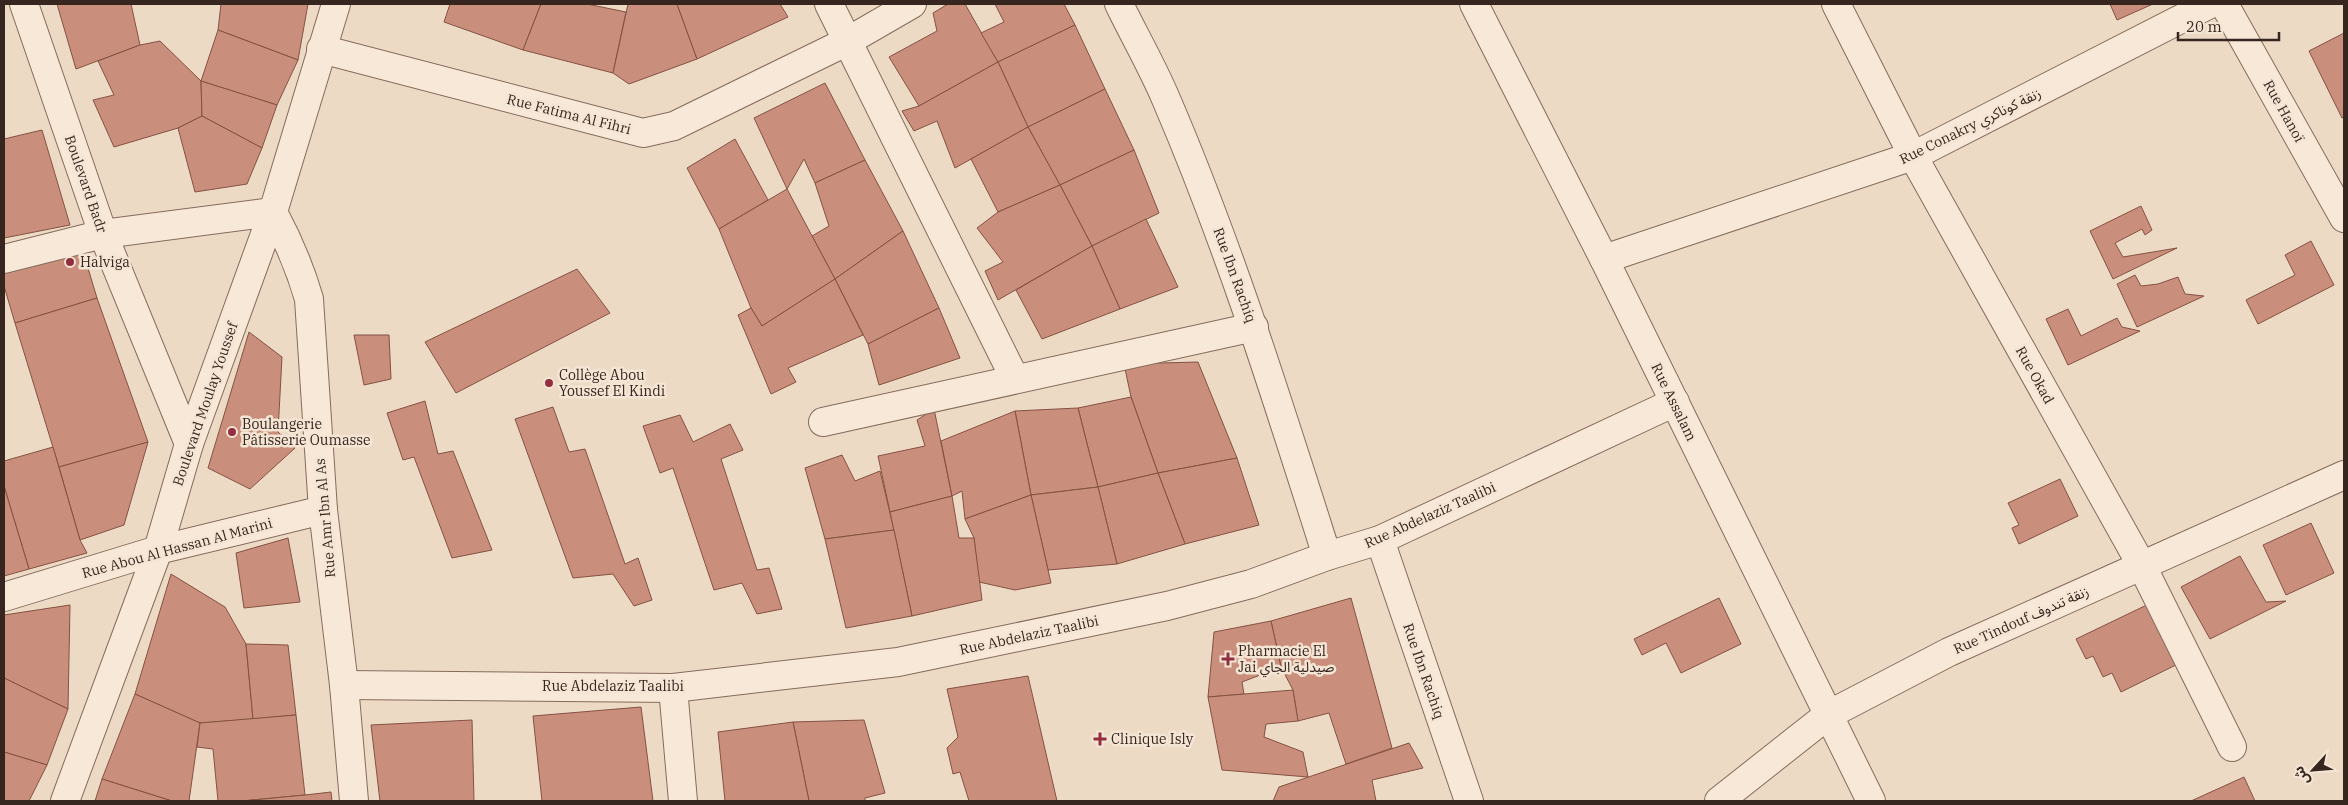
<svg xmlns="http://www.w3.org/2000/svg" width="2348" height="805" viewBox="0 0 2348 805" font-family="'IBM Plex Serif','Noto Sans Arabic',serif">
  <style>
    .building { fill: #c98f7c; stroke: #855142 }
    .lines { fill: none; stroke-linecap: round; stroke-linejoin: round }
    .minor-casing { stroke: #866b5c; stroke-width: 30 }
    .minor { stroke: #f7e8d8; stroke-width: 28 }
    .poi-dot { fill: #932e40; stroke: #f4e5d4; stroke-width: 2 }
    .labels { text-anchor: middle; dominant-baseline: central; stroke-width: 5; stroke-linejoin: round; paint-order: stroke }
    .street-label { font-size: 14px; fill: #37261f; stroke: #f4e5d4 }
    .poi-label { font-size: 14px; fill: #37261f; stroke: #f4e5d4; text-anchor: start }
  </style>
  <rect width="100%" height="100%" fill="#ecdac5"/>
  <g class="building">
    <path d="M57,4H131L140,45L76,69Z"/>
    <path d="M221,4H308L298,60L218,30Z"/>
    <path d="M450,4H541L523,50L444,22Z"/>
    <path d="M541,4H587L626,12L613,73L523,50Z"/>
    <path d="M628,4H677L697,59L629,84L613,73Z"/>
    <path d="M677,4H780L788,17L697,59Z"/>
    <path d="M948,4H965L998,62L919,106L889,57L937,31L933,13Z"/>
    <path d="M995,4H1064L1075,25L998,62L981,33L1004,22Z"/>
    <path d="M2110,4H2153L2117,20Z"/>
    <path d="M1075,25L1105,89L1028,127L998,62Z"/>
    <path d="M218,30L298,60L277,105L201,81Z"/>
    <path d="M2344,33V117L2342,118L2309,51Z"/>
    <path d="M160,41L201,81L202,116L178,128L114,147L93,100L114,95L98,61L140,45Z"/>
    <path d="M998,62L1028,127L955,168L937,121L914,131L902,111L919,106Z"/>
    <path d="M201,81L277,105L262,148L202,116Z"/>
    <path d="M825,83L865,160L815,183L804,159L787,189L754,118Z"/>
    <path d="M1105,89L1134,150L1060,185L1028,127Z"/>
    <path d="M202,116L262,148L247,184L195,192L178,128Z"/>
    <path d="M1028,127L1060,185L998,212L971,159Z"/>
    <path d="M42,130L70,225L4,238V139Z"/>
    <path d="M735,139L768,200L719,229L687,168Z"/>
    <path d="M1134,150L1159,213L1092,246L1060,185Z"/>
    <path d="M865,160L903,231L835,279L812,236L829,226L815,183Z"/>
    <path d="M1060,185L1092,246L998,300L985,271L1003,262L977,228L998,212Z"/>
    <path d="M787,189L835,279L762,326L751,308L719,229Z"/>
    <path d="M2141,206L2152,230L2145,235L2142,229L2115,243L2123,257L2177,248L2113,279L2090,231Z"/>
    <path d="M1146,219L1178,287L1120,309L1092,246Z"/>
    <path d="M903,231L939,308L868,344L835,279Z"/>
    <path d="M2311,241L2334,285L2258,324L2246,300L2295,275L2285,255Z"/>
    <path d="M81,245L97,298L15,323L4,286V269Z"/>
    <path d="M1092,246L1120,309L1042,339L1016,290Z"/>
    <path d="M577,269L610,313L456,393L425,342Z"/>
    <path d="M2135,275L2141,286L2158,284L2178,277L2185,294L2204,296L2137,327L2117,284Z"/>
    <path d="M835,279L863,335L788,368L796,382L771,394L738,315L751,308L762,326Z"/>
    <path d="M97,298L148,442L59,467L15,323Z"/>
    <path d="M939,308L960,358L879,385L868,344Z"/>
    <path d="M2068,309L2081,336L2117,318L2122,327L2140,331L2068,365L2046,319Z"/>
    <path d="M249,332L282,357L278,432L295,448L250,489L208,468Z"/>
    <path d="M354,335H389L391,379L364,385Z"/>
    <path d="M1198,362L1237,458L1158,473L1131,397L1124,364Z"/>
    <path d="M1131,397L1158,473L1098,487L1078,408Z"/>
    <path d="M425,401L438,454L453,451L492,550L452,558L414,457L403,460L387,413Z"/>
    <path d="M553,407L569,452L585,449L625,564L638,558L652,600L634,606L613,574L573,578L515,419Z"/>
    <path d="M1078,408L1098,487L1031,495L1015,411Z"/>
    <path d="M934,409L952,496L890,512L878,456L925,446L917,420Z"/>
    <path d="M1015,411L1031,495L965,519L962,491L952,496L941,441Z"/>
    <path d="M680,415L693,442L730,424L743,450L721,459L757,570L769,568L782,609L757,614L742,583L714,590L673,468L660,473L643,426Z"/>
    <path d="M148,442L124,525L80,540L59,467Z"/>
    <path d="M53,447L80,540L87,553L29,569L4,486V461Z"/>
    <path d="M842,455L855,481L880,471L894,530L825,539L805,468Z"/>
    <path d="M1237,458L1259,525L1185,544L1158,473Z"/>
    <path d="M1158,473L1185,544L1117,564L1098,487Z"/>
    <path d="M2060,479L2078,516L2019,544L2012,528L2019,525L2008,503Z"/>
    <path d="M4,486L29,569L4,576Z"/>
    <path d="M1098,487L1117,564L1048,570L1031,495Z"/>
    <path d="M1031,495L1051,583L1015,590L979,582L974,538L965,519Z"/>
    <path d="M952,496L959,538H974L982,600L912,616L890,512Z"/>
    <path d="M2311,523L2334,573L2286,595L2263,545Z"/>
    <path d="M894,530L912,616L846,628L825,539Z"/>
    <path d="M288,538L300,602L244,608L236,553Z"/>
    <path d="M2240,556L2266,602L2286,601L2210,639L2181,587Z"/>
    <path d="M171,574L225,607L246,644L253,719L200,723L135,694Z"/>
    <path d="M1351,598L1392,748L1346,764L1329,713L1298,721L1293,690L1281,667L1271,621Z"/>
    <path d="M1719,598L1741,644L1681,673L1666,643L1642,655L1634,639Z"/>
    <path d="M2155,601L2184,661L2121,692L2112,673L2103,677L2093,656L2086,659L2076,639Z"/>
    <path d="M70,605L68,709L4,678V615Z"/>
    <path d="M1271,621L1281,667L1242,682L1244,694L1208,697L1214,632Z"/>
    <path d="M246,644L288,645L296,715L253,719Z"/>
    <path d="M1028,676L1057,801H969L960,772L953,774L947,748L958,737L947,689Z"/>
    <path d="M4,678L68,709L47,765L4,752Z"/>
    <path d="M1293,690L1298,721L1266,724L1264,737L1303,752L1308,777L1222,770L1208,697Z"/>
    <path d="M135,694L200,723L189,801H172L102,779Z"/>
    <path d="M641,707L653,801H542L533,716Z"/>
    <path d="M296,715L305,795L242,801H218L213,749L197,747L200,723Z"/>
    <path d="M472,720L474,801H380L371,725Z"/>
    <path d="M864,720L885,793L865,798V801H809L793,722Z"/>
    <path d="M793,722L809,801H725L718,732Z"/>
    <path d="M1409,743L1423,768L1372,780L1376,801H1273L1279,787Z"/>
    <path d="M4,752L47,765L29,801H4Z"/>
    <path d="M2244,777L2255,801H2191Z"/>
    <path d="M102,779L172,801H95Z"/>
    <path d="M331,792L332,801H242L305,795Z"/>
  </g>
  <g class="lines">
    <defs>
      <g id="minor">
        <path d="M24,4L103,234L189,444"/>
        <path d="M829,4L1015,379"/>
        <path d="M1119,4C1134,35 1152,66 1166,99C1230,248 1278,402 1327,556"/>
        <path d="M1474,4L1604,259L1871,801"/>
        <path d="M1836,4L1913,156L2142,566L2232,747"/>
        <path d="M2224,4L2344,218"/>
        <path d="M321,49L643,133L674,126L848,41L912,4"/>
        <path d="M273,212C288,240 300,268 309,299L323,510L344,685L354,801"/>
        <path d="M4,259L103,234L273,212"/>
        <path d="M1604,259L1913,156L2210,4"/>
        <path d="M823,422L1254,327"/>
        <path d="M1380,540L1469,801"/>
        <path d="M4,597L158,550L323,510"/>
        <path d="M344,685L673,688L898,662L1167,606L1251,584L1327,556L1380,540L1675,402"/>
        <path d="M673,688L683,801"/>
        <path d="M65,801L158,550L189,444L273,212L336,4"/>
        <path d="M1719,801L1828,715L1949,652L2344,475"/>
      </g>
    </defs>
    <use href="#minor" class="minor-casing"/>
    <use href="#minor" class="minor"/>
  </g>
  <g class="poi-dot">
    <circle cx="70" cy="262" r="5"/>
    <circle cx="549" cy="383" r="5"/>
    <circle cx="232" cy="432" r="5"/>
    <path d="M1225.5 651.5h5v5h5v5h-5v5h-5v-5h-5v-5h5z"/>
    <path d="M1097.5 731.5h5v5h5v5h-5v5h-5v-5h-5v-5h5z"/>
  </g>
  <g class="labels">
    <g class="street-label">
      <text transform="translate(2284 111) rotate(61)">Rue Hanoï</text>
      <text transform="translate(569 114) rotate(14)">Rue Fatima Al Fihri</text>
      <text transform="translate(1970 126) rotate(-26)">Rue Conakry زنقة كوناكري</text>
      <text transform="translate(86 184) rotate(71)">Boulevard Badr</text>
      <text transform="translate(1235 275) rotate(70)">Rue Ibn Rachiq</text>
      <text transform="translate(2035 375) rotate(61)">Rue Okad</text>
      <text transform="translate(1674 402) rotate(64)">Rue Assalam</text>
      <text transform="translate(205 404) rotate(-71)">Boulevard Moulay Youssef</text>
      <text transform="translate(1430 515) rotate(-24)">Rue Abdelaziz Taalibi</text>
      <text transform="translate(325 518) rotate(-95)">Rue Amr Ibn Al As</text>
      <text transform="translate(177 548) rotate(-15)">Rue Abou Al Hassan Al Marini</text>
      <text transform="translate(2021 620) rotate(-24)">Rue Tindouf زنقة تندوف</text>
      <text transform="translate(1029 635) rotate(-12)">Rue Abdelaziz Taalibi</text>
      <text transform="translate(1424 671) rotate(71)">Rue Ibn Rachiq</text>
      <text x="613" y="686">Rue Abdelaziz Taalibi</text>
    </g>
    <g class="poi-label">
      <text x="80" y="262">Halviga</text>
      <text x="559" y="375">Collège Abou<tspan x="559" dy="16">Youssef El Kindi</tspan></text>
      <text x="242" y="424">Boulangerie<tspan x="242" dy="16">Pâtisserie Oumasse</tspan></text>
      <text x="1238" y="651">Pharmacie El<tspan x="1238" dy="16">Jai صيدلية الجاي</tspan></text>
      <text x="1111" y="739">Clinique Isly</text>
    </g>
  </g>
  <rect width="2348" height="805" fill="none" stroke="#37261f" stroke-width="10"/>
  <g transform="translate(2313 770) rotate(244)" stroke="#f4e5d4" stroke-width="4" paint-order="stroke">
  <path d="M0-4L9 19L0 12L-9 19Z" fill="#37261f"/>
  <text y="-8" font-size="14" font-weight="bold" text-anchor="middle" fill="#37261f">ش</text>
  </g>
  <path d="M2178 32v8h101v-8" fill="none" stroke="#37261f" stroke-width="2.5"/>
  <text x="2186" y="32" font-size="15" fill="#37261f" stroke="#f4e5d4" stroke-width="4" paint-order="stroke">20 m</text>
</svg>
